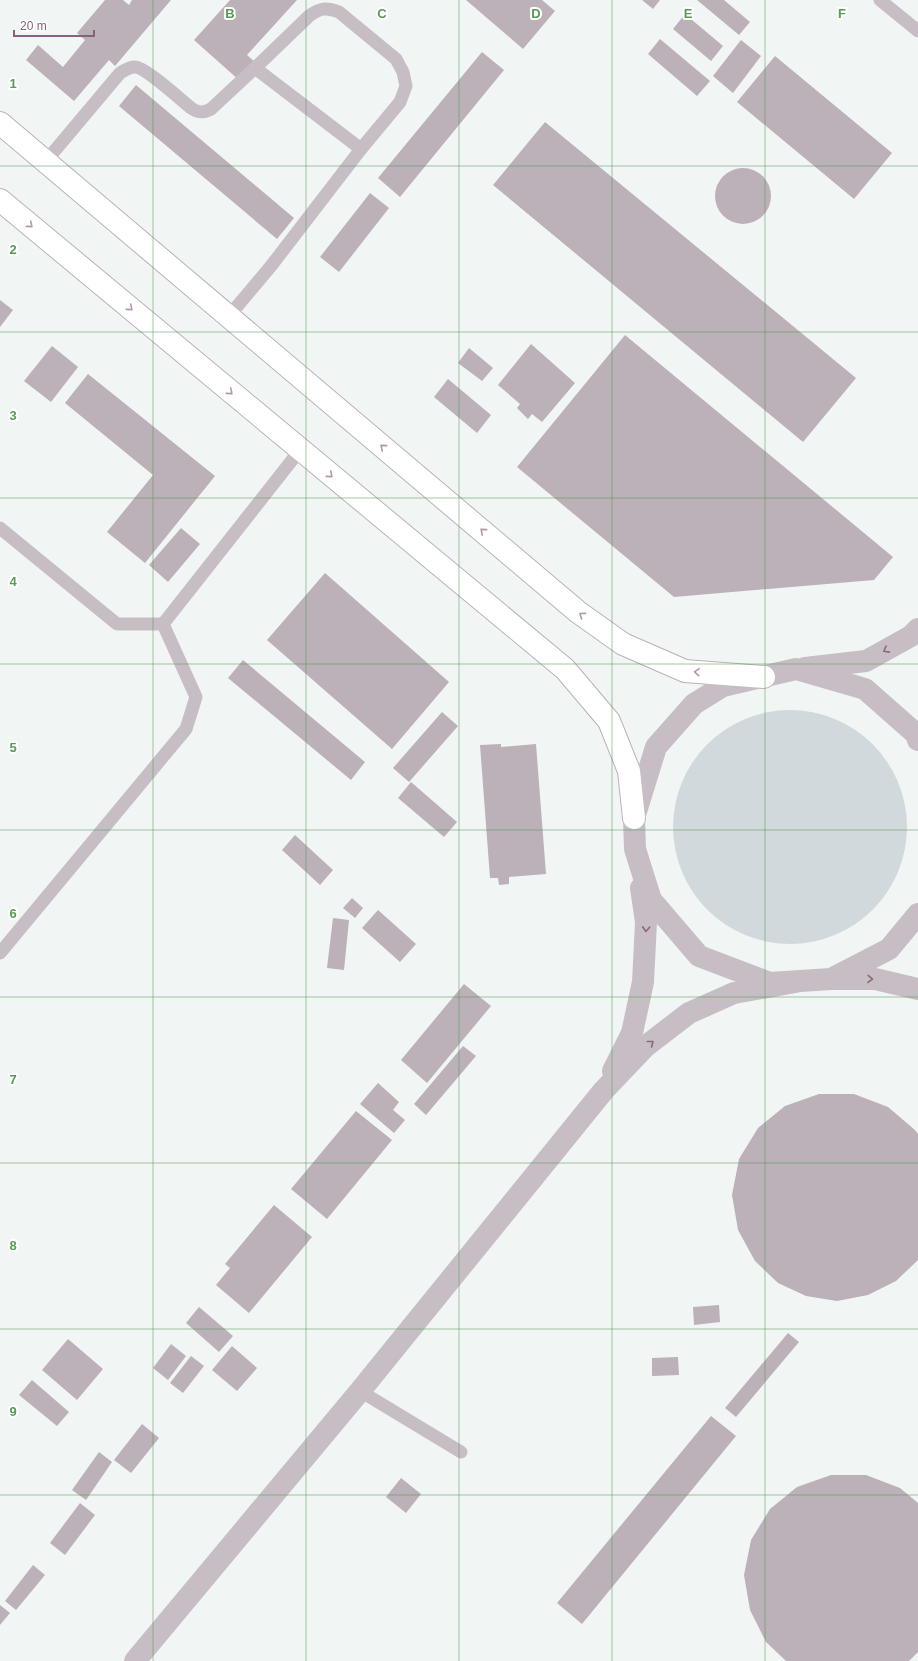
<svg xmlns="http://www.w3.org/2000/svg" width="918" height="1661" viewBox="0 0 918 1661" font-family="Helvetica,sans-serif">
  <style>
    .green { fill: #d2d9dd }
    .building { fill: #bcb0b9 }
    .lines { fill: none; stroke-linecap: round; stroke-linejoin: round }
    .secondary-casing { stroke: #bcb0b9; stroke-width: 24 }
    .lane { stroke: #c7bec5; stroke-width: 13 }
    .street { stroke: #c7bec5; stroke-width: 22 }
    .secondary { stroke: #fff; stroke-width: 22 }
    .oneway { stroke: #b09aaa }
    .oneway2 { stroke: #886880 }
    .grid { fill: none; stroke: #5a9a59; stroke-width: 1; stroke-opacity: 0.55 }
    .grid-label { font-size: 13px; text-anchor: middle; font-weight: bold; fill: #5a9a59; stroke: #fff; stroke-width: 4; stroke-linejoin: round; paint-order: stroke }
  </style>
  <rect width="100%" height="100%" fill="#f1f6f5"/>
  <circle class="green" cx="790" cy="827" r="117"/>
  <g class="building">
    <path d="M105,0H123L129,5L132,0H171L115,66L109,60L74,101L26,60L38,45L63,67L85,40L77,33Z"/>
    <path d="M230,0H297L247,55L256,63L240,81L194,40Z"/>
    <path d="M466,0H542L555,11L523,49Z"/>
    <path d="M642,0H660L653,9Z"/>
    <path d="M697,0H724L750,22L739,35Z"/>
    <path d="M685,14L723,46L711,61L673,29Z"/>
    <path d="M660,39L710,81L697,96L648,54Z"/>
    <path d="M741,40L761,56L733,93L713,76Z"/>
    <path d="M482,52L504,70L400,197L378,178Z"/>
    <path d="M775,56L892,153L854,199L737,102Z"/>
    <path d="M136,85L294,218L277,239L119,106Z"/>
    <path d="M545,122L856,378L803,442L493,185Z"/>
    <circle cx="743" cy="196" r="28"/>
    <path d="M370,193L389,208L339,272L320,257Z"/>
    <path d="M0,300L13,310L0,327Z"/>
    <path d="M625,335L893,557L874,580L674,597L517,467Z"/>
    <path d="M531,344L575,383L542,422L532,414L528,419L517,408L520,404L498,385Z"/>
    <path d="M52,346L78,367L51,402L24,381Z"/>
    <path d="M469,348L493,368L482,381L458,363Z"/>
    <path d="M88,374L215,476L145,563L107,532L153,475L65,403Z"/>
    <path d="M448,379L491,415L477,433L434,397Z"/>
    <path d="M181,528L200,544L168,582L149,565Z"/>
    <path d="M325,573L449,682L392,749L267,640Z"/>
    <path d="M243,660L365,762L351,780L228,678Z"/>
    <path d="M442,712L458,726L409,782L393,768Z"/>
    <path d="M501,744V747L536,744L546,874L509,877V884L499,885L498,878H490L480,745Z"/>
    <path d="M411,782L457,822L444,837L398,798Z"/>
    <path d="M295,835L333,870L320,885L282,850Z"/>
    <path d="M352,898L363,908L355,918L343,908Z"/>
    <path d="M378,910L416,944L400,962L362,928Z"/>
    <path d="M333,918L349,920L344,970L327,968Z"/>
    <path d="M464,984L491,1006L427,1083L401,1060Z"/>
    <path d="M463,1046L476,1056L426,1115L414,1104Z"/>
    <path d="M378,1083L399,1102L393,1110L405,1120L394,1133L360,1104Z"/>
    <path d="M819,1094H854L888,1107L915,1130L918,1134V1260L896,1281L868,1295L837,1301L806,1296L778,1283L755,1261L738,1230L732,1195L739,1159L758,1128L785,1106Z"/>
    <path d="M356,1111L392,1140L327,1219L291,1189Z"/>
    <path d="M274,1205L312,1237L249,1313L216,1285L230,1268L225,1264Z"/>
    <path d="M719,1305L720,1322L694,1325L693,1307Z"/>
    <path d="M199,1307L233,1336L219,1352L186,1323Z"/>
    <path d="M788,1333L799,1342L736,1417L725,1408Z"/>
    <path d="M68,1339L103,1369L77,1400L42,1370Z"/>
    <path d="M171,1344L186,1356L168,1380L153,1368Z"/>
    <path d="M232,1346L257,1368L237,1391L212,1370Z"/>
    <path d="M191,1356L204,1366L183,1393L170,1383Z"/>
    <path d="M678,1357L679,1375L652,1376V1358Z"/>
    <path d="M32,1380L69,1412L57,1426L19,1395Z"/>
    <path d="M711,1416L736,1436L582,1624L557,1603Z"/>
    <path d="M142,1424L159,1438L131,1473L114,1460Z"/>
    <path d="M99,1452L112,1462L86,1500L72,1490Z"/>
    <path d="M831,1475H866L900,1488L918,1503V1652L909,1661H786L766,1642L750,1610L744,1575L751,1540L770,1509L797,1487Z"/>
    <path d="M401,1478L421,1494L406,1513L386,1497Z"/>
    <path d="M80,1503L95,1515L65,1555L50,1543Z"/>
    <path d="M33,1565L45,1575L16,1610L5,1601Z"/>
    <path d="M0,1605L10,1613L0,1625Z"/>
  </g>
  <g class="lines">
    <defs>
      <g id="secondary">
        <path d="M0,123L578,612L623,644L685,671L764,677"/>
        <path d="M0,200L565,669L609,721L629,771L634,818"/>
      </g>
    </defs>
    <use href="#secondary" class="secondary-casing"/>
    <g class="lane">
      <path d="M880,0L918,31"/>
      <path d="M46,161L120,73C125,70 129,67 135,67C145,67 181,100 191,108C198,113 204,113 211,109L255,68L361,149"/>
      <path d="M229,316L271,266L361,149L400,102L406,86L403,72L396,59L339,12C326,7 320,8 309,16L255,68"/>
      <path d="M0,528L117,624H163"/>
      <path d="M163,624L300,450"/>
      <path d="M0,953L186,729L196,697L163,624"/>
      <path d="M360,1391L461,1452"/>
    </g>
    <g class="street">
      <path d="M805,668L866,661L911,636L918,629"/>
      <path d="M918,740L916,734L865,689L796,669L723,686L694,704L656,747L634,818L635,849L651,900L699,956L770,983L831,979L889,949L918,914"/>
      <path d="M834,979H875L918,989"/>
      <path d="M613,1071L632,1033L643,982L646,922L641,888"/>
      <path d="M135,1661L360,1391L604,1090L646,1046L689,1013L734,993L795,982"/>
    </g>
    <use href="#secondary" class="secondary"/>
  </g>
  <defs><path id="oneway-chevron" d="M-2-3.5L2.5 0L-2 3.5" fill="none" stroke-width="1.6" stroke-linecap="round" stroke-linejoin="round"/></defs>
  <g class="oneway">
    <use href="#oneway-chevron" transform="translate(30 225) rotate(40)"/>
    <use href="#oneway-chevron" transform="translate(130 308) rotate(40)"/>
    <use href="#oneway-chevron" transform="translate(230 392) rotate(40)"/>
    <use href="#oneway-chevron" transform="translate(383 447) rotate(-140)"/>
    <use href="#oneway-chevron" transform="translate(330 475) rotate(40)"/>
    <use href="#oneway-chevron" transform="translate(483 531) rotate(-140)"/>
    <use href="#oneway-chevron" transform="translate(582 615) rotate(-144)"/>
    <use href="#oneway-chevron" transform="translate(697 672) rotate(-176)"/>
  </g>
  <g class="oneway2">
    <use href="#oneway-chevron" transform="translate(886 650) rotate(151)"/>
    <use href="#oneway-chevron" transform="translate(646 929) rotate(93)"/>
    <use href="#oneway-chevron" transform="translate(870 979) rotate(2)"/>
    <use href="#oneway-chevron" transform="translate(651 1043) rotate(-38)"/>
  </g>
  <path class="grid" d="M153,0V1661M306,0V1661M459,0V1661M612,0V1661M765,0V1661M0,166H918M0,332H918M0,498H918M0,664H918M0,830H918M0,997H918M0,1163H918M0,1329H918M0,1495H918"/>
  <g class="grid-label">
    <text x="230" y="18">B</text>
    <text x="382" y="18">C</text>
    <text x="536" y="18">D</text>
    <text x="688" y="18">E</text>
    <text x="842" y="18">F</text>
    <text x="13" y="88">1</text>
    <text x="13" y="254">2</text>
    <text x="13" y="420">3</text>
    <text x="13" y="586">4</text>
    <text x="13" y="752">5</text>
    <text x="13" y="918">6</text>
    <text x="13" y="1084">7</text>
    <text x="13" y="1250">8</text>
    <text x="13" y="1416">9</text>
  </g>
  <path d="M14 30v6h80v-6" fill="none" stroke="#85637c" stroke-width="2"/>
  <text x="20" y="30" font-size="12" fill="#85637c" stroke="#ffffff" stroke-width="3" paint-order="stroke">20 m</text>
</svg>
